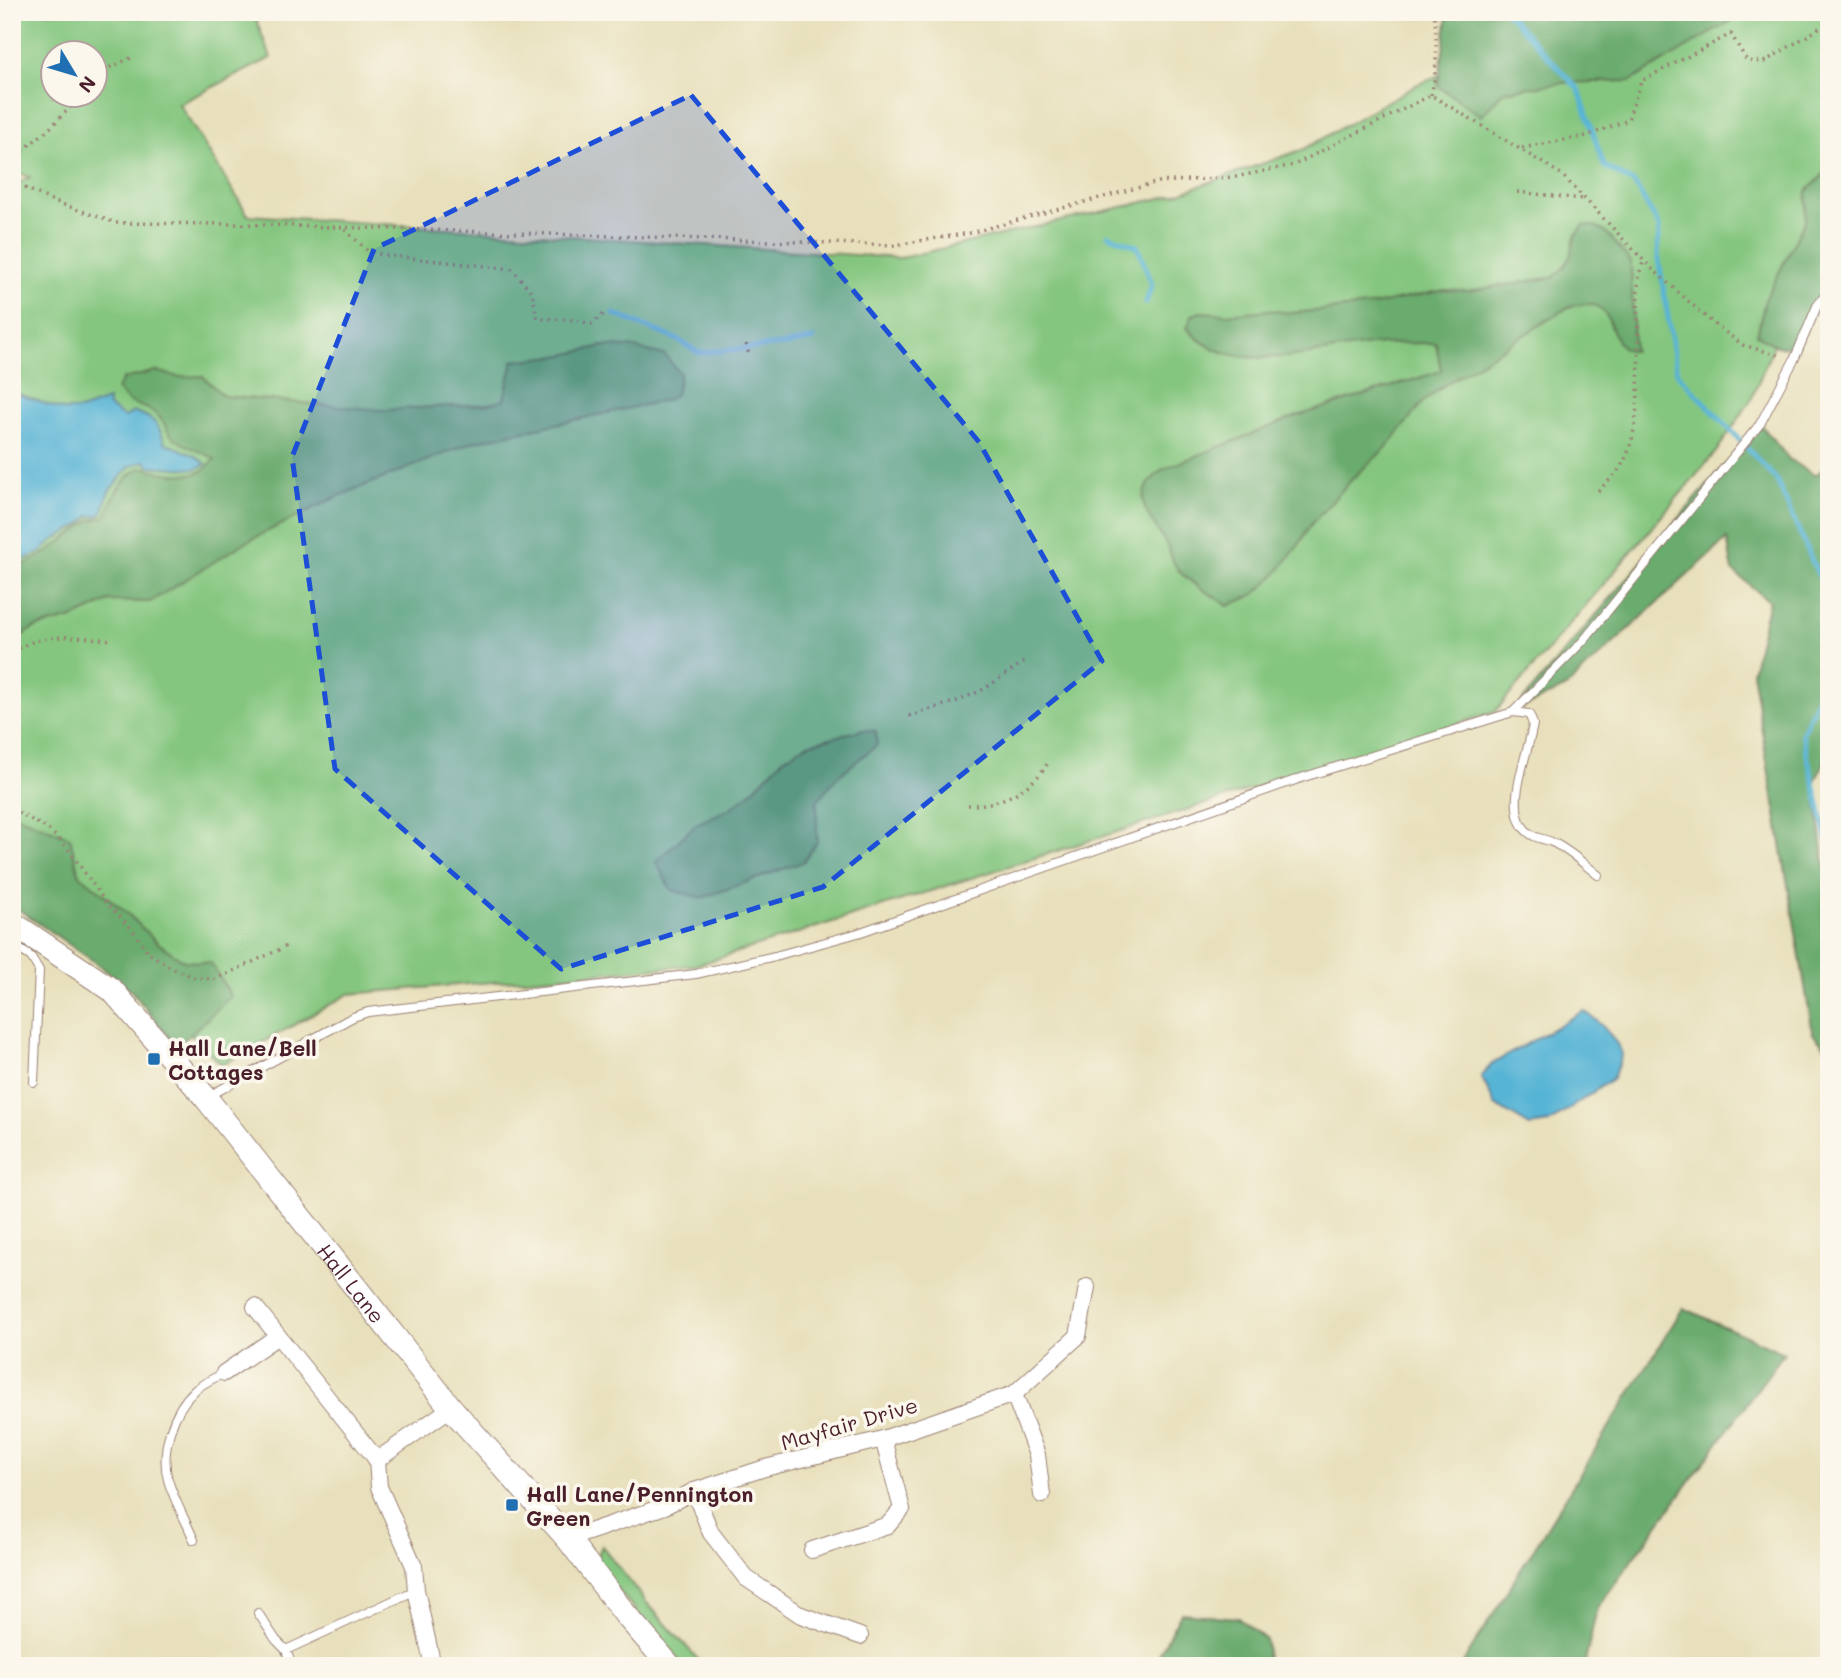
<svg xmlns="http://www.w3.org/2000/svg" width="1841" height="1678" viewBox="0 0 1841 1678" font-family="Mali,sans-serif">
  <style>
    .green { fill: #84c67f; stroke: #677255; stroke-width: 2; fill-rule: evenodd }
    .forest { fill: #6bab6e; stroke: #5a654c; stroke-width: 2 }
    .water { fill: #57b4d5; stroke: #506a80; stroke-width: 2 }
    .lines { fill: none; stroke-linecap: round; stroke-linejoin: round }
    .stream { stroke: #57b4d5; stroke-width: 5 }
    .lane-casing { stroke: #998074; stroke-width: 10 }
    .street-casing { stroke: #998074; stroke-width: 18 }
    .secondary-casing { stroke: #998074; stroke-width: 25 }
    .path { stroke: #998074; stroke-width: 3.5; stroke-dasharray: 2 5; stroke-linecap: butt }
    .lane { stroke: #fff; stroke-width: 8 }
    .street { stroke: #fff; stroke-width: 16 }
    .secondary { stroke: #fff; stroke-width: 23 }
    .marked { fill: #1d4ed8; fill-opacity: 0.2; stroke: #1d4ed8; stroke-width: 5; stroke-dasharray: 14 9; stroke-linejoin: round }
    .poi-dot { fill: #1f6fb2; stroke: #fbf7ec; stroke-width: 2.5 }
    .labels { text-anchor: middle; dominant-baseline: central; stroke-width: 7; stroke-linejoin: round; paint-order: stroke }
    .poi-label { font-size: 21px; font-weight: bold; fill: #4a1f2b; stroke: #fbf7ec; text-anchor: start }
    .street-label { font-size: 21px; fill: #4a1f2b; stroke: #fbf7ec }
  </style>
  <rect width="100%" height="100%" fill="#fbf7ec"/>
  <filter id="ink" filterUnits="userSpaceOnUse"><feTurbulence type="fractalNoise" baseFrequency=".0143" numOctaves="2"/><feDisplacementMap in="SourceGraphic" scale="14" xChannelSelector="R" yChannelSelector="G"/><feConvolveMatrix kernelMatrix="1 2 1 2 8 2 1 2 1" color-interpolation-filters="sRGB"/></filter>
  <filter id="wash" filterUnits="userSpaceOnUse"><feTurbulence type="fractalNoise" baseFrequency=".00686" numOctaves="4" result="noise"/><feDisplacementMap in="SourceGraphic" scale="28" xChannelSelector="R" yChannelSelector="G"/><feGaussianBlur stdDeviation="1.57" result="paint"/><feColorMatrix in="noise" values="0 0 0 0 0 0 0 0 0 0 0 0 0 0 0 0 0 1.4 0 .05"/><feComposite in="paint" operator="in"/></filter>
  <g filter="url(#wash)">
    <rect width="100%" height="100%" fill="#e8e0bc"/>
    <g class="green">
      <path d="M12,12H253L271,58L179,104L248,215L901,258L1174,195L1304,149L1416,85L1546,31L1746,12H1829V210L1751,400L1716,452L1495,712L697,965L349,994L222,1065L148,992L12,892V186L30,177L12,171ZM52,52H94V94H52Z"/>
      <path d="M602,1546L646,1602L704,1666H683L598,1567L597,1557Z"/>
    </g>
    <g class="forest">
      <path d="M1446,12H1746L1631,81L1561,83L1504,91L1481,116L1438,86L1447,22Z"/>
      <path d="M1829,169V290L1793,345L1779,347L1757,335L1765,300L1805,221L1807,191Z"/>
      <path d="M1584,225L1598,227L1609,235L1631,262L1634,351C1602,350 1623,288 1567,308L1443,386L1423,402L1387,447L1355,476L1312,523L1298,546L1276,574L1255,594L1228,606C1214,596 1191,584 1179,571C1173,564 1170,551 1165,542C1148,512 1127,498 1163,469L1297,416L1441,371L1436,343C1415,343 1393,343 1372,345C1316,350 1229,379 1187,328L1192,315L1201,312L1227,314L1267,310L1291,313L1369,306L1444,290L1468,291L1554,277L1565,266L1571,254L1575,236Z"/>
      <path d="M603,346L629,347L665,355L680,374L676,394L667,400L473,442L334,498L244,543L150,602L109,601L73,618L34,628L12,642V571L46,553L89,521L107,516C111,497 124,475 142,467C159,472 184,479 202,471C206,469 211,463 215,459C203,451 179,445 171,435C166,429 164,421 158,416C144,402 133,411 117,389L123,379L156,371L178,377L203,376L223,396L382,410L489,404L504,399L513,361L564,355Z"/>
      <path d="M1760,424L1789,459L1816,476L1829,461V753L1814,783L1829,894V1050L1813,1034L1752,672L1769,601L1733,571L1727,539L1565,688L1513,712Z"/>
      <path d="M861,730L876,731L877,745L837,777L817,801V842L803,862L702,898L671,890L656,862L696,824L729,809L748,795L784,758L808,744Z"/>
      <path d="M12,814L70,837L79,874L126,912L158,943L184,961L211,963L231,996L177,1047L130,989L96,963L12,905Z"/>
      <path d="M1683,1308L1784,1353L1597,1608L1584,1666H1461Z"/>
      <path d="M1181,1613L1238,1618L1266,1640L1267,1666H1153Z"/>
    </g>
    <g class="water">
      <path d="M12,392L63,410H80L108,400V406L124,417L134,412C154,417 159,425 165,443L195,455L206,464L195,469L149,466L145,461L130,466L109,491L102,513L97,516H90L81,524L52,541L41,552L12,565Z"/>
      <path d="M1584,1011C1598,1020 1616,1038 1622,1054L1613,1078L1549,1123L1530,1126L1495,1105L1481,1076L1492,1064Z"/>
    </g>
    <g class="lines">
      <g class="stream">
        <path d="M1506,12L1579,90L1604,166L1634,183L1659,226L1658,255L1677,373L1776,479L1829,599"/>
        <path d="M1108,235L1137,246L1152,284L1146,303"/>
        <path d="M614,314L676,339L699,353L784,345L813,339"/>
        <path d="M1829,672L1802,734L1829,846"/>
      </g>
    </g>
  </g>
  <g filter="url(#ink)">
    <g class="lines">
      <defs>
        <g id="lane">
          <path d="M1513,712L1584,640L1760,424L1794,360L1817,306L1829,290"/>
          <path d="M12,944L31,957L39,970L34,1082"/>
          <path d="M209,1096L353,1017L368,1012L696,974L775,956L858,933L1304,777L1513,712L1529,714L1533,724C1529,753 1501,812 1529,833C1536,839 1546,839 1554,843C1570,851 1584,864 1598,875"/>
          <path d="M194,1540C186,1521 174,1500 168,1480C160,1450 173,1410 195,1390C203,1383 214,1378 224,1373"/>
          <path d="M258,1613L276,1640L286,1650"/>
          <path d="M292,1666L286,1650L416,1590"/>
        </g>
        <g id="street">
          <path d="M255,1307L377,1460L379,1487L414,1566L416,1590L433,1666"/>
          <path d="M224,1373L278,1336"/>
          <path d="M1014,1394L1037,1455L1042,1495"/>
          <path d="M377,1460L451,1408"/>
          <path d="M694,1491L711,1533L746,1578L801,1615L860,1636"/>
          <path d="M568,1539L665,1506L694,1491L765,1468L883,1439L1014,1394L1078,1336L1087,1287"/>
          <path d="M812,1550L888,1525L902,1509L883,1439"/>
        </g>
        <g id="secondary">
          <path id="s1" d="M12,923L112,990L206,1098L451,1408L568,1539L625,1614L670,1666"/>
        </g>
      </defs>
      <use href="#lane" class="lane-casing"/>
      <use href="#street" class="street-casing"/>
      <use href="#secondary" class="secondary-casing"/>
      <g class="path">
        <path d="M94,81L104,70L131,58"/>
        <path d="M1431,95C1438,69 1437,39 1434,12"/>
        <path d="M1522,148L1586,136L1628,120L1641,81L1731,34L1747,61L1764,62L1812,33L1829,20"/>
        <path d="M12,159L49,129L83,94"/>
        <path d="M12,182L53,201L116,223L238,224L894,245L970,233L1159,182L1235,177L1294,165L1431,95L1561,174L1649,266L1714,324L1743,345L1781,356"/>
        <path d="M1517,192L1583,199"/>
        <path d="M345,230L368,251L383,255L512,269L532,292L537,316L540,319H568L592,324L607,311"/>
        <path d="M746,344L749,355"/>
        <path d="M1598,491C1607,482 1617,474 1623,463C1643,428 1638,354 1638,314C1638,297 1636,276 1644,261"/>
        <path d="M12,652C43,631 77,637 112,640"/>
        <path d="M909,716L960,700L984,689L1024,662"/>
        <path d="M968,805C998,806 1032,790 1047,764"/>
        <path d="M12,809L48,829L65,845L107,904L131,928L149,953L170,967L196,978L216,979L287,946"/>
      </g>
      <use href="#lane" class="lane"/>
      <use href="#street" class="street"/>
      <use href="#secondary" class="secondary"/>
    </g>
  </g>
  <path class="marked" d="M691,95L979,442L1102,661L823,887L561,969L335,769L292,457L374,249Z"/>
  <g class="poi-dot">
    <rect x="147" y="1052" width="14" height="14" rx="3.5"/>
    <rect x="505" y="1498" width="14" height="14" rx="3.5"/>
  </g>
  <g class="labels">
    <g class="poi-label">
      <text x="168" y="1047">Hall Lane/Bell<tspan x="168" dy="24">Cottages</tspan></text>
      <text x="526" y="1493">Hall Lane/Pennington<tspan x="526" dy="24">Green</tspan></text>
    </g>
    <g class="street-label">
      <text stroke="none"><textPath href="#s1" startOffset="499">Hall Lane</textPath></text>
      <text transform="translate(849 1423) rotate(-16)">Mayfair Drive</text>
    </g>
  </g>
  <rect width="1841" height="1678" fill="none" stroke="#fbf7ec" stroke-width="42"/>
  <g transform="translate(74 74) rotate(128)"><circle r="33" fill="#fbf7ec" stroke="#b4a19f" stroke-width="2"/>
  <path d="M0-5L12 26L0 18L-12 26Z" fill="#1f6fb2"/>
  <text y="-10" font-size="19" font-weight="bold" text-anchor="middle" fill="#4a1f2b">N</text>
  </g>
</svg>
